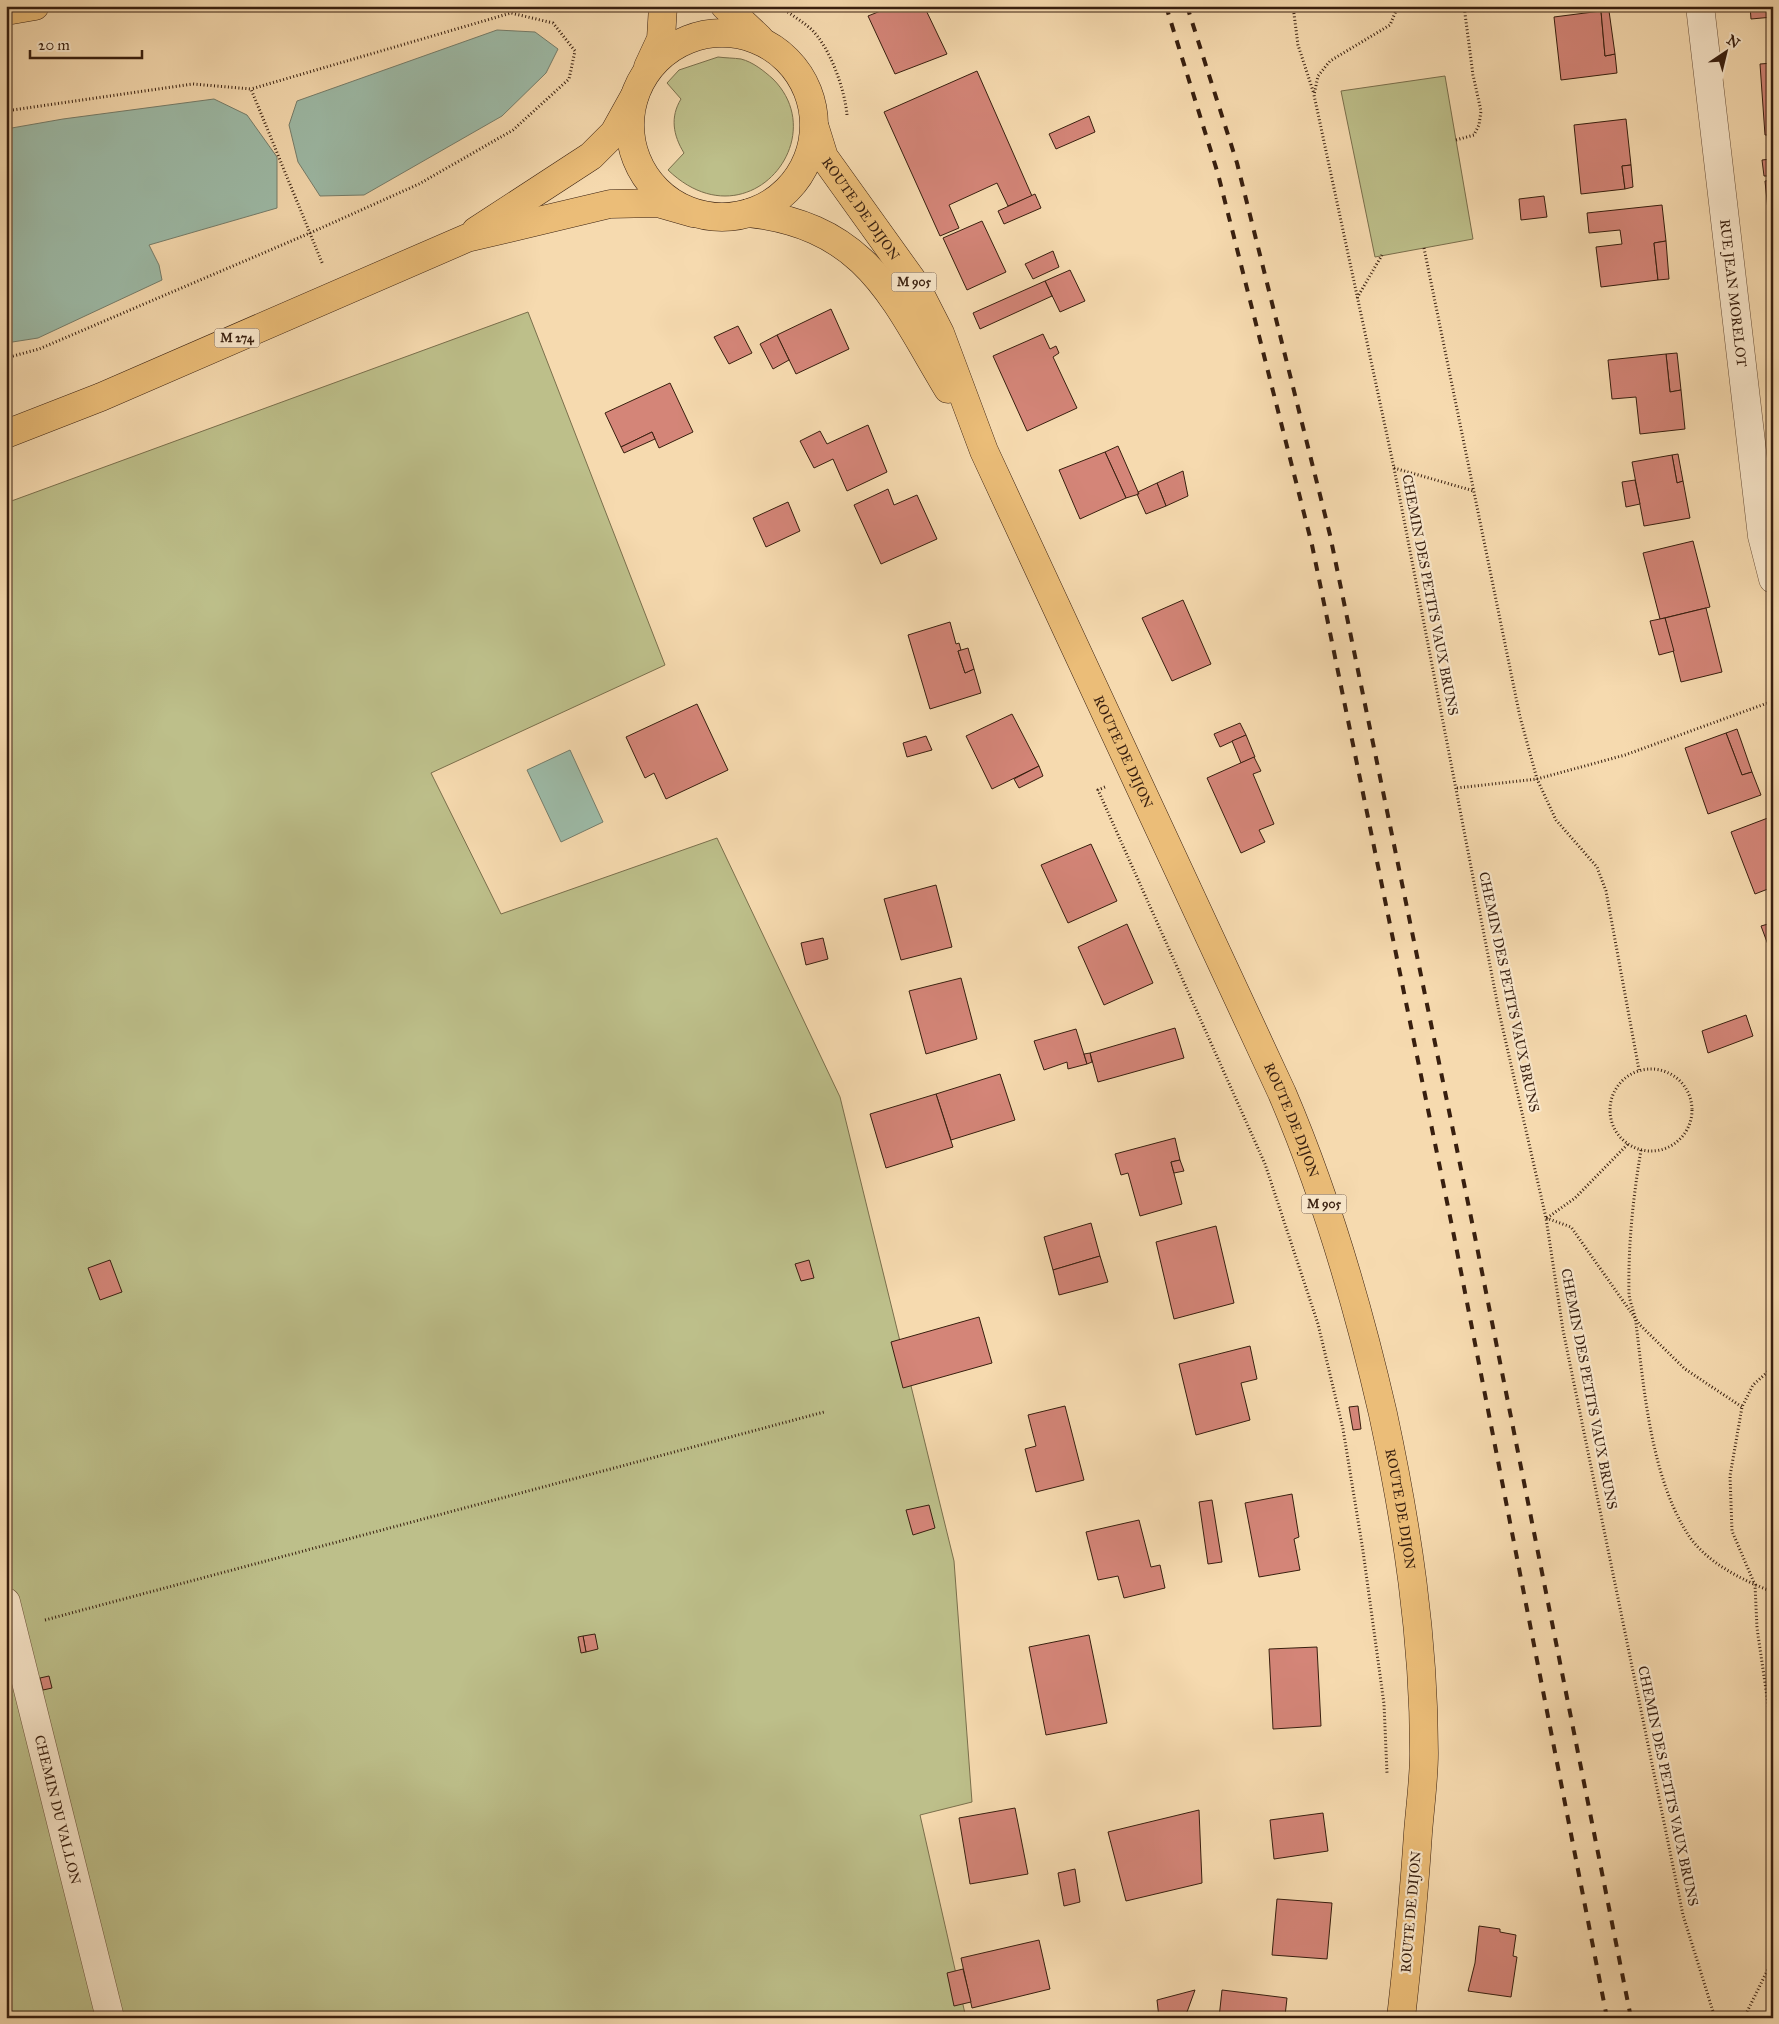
<svg xmlns="http://www.w3.org/2000/svg" width="1779" height="2024" viewBox="0 0 1779 2024" font-family="'IM FELL Great Primer',serif">
  <style>
    .green { fill: #bdbf8a; stroke: #7a6f4c }
    .water { fill: #9dbba8; stroke: #757d6b }
    .building { fill: #d48578; stroke: #381f0f }
    .lines { fill: none; stroke-linecap: round; stroke-linejoin: round }
    .minor-casing { stroke: #684e37; stroke-width: 29 }
    .major-casing { stroke: #381f0f; stroke-width: 29 }
    .highway-casing { stroke: #381f0f; stroke-width: 29 }
    .path { stroke: #381f0f; stroke-width: 3; stroke-dasharray: 1 2.5; stroke-linecap: butt }
    .minor { stroke: #f9e7cb; stroke-width: 28 }
    .major { stroke: #ebbd78; stroke-width: 28 }
    .highway { stroke: #ebbd78; stroke-width: 28 }
    .rail { stroke: #381f0f; stroke-width: 4; stroke-dasharray: 9 9; stroke-linecap: butt }
    .labels { text-anchor: middle; dominant-baseline: central; stroke-width: 4.5; stroke-linejoin: round; paint-order: stroke }
    .shield { fill: #f9e7cb; stroke: #725b47; stroke-width: 1 }
    .shield-label { font-size: 12px; font-weight: bold; fill: #381f0f }
    .street-label { font-size: 14px; fill: #381f0f; stroke: #f9e7cb }
  </style>
  <rect width="100%" height="100%" fill="#f6daaf"/>
  <filter id="stains"><feTurbulence type="fractalNoise" baseFrequency=".004" numOctaves="4"/><feColorMatrix values="0 0 0 0 .2 0 0 0 0 .09 0 0 0 0 .02 0 0 0 .5 -.17"/></filter>
  <radialGradient id="worn" r=".72"><stop offset=".6" stop-color="#630" stop-opacity="0"/><stop offset="1" stop-color="#630" stop-opacity=".3"/></radialGradient>
  <g class="green">
    <path d="M718,57C726,58 734,58 741,59C753,62 764,71 773,79C834,140 746,245 668,170L684,153C673,135 670,117 681,99L667,83L679,70Z"/>
    <path d="M1445,76L1473,239L1375,257L1341,91Z"/>
    <path d="M528,312L665,665L431,773L501,914L717,838L840,1097L954,1561L972,1802L920,1815L966,2018H6V503Z"/>
  </g>
  <g class="water">
    <path d="M497,30L535,32L558,49L546,73L502,116L364,195L320,196L298,162L289,125L297,101Z"/>
    <path d="M214,99L247,115L277,157V208L149,245L159,265L162,280L38,338L6,343V129L63,119Z"/>
    <path d="M570,750L603,822L561,842L527,770Z"/>
  </g>
  <g class="building">
    <path d="M893,6H924L947,54L895,74L868,16Z"/>
    <path d="M1750,6H1773V17L1751,19Z"/>
    <path d="M1601,11L1605,56L1615,54L1617,73L1561,80L1554,17Z"/>
    <path d="M1601,11H1609L1615,54L1605,56Z"/>
    <path d="M1773,63V135H1765L1760,64Z"/>
    <path d="M977,71L1032,196L1008,206L997,183L949,205L959,228L940,236L884,112Z"/>
    <path d="M1089,116L1095,132L1056,149L1049,134Z"/>
    <path d="M1626,119L1631,165L1622,166L1625,189L1581,194L1574,125Z"/>
    <path d="M1771,159L1772,176H1764L1762,160Z"/>
    <path d="M1631,165L1633,187L1625,189L1622,166Z"/>
    <path d="M1773,180V250H1772L1765,181Z"/>
    <path d="M1035,194L1041,208L1004,224L998,211Z"/>
    <path d="M1544,196L1547,217L1521,220L1519,199Z"/>
    <path d="M1662,205L1666,241L1654,243L1658,280L1601,287L1596,247L1622,244L1620,230L1589,233L1587,213Z"/>
    <path d="M982,221L1006,272L967,290L943,238Z"/>
    <path d="M1666,241L1669,279L1658,280L1654,243Z"/>
    <path d="M1053,251L1059,267L1033,279L1025,264Z"/>
    <path d="M1070,270L1085,301L1060,312L1045,281Z"/>
    <path d="M1045,281L1052,296L980,329L973,313Z"/>
    <path d="M831,309L849,349L796,374L777,335Z"/>
    <path d="M738,326L752,353L729,364L714,337Z"/>
    <path d="M1043,334L1050,349L1056,346L1059,353L1053,357L1077,408L1027,431L993,356Z"/>
    <path d="M777,335L789,360L773,369L760,344Z"/>
    <path d="M1677,353L1681,390L1670,392L1666,354Z"/>
    <path d="M1666,354L1670,392L1681,390L1685,429L1640,434L1636,397L1612,399L1608,360Z"/>
    <path d="M670,383L693,432L659,448L652,432L621,447L605,413Z"/>
    <path d="M868,425L887,472L847,491L833,459L814,468L800,441L820,431L827,444Z"/>
    <path d="M652,432L655,439L624,453L621,447Z"/>
    <path d="M1118,446L1139,494L1126,498L1105,452Z"/>
    <path d="M1105,452L1126,498L1080,519L1059,470Z"/>
    <path d="M1678,454L1683,481L1677,483L1672,455Z"/>
    <path d="M1672,455L1677,483L1683,481L1690,518L1644,526L1632,462Z"/>
    <path d="M1183,471L1188,496L1166,506L1157,483Z"/>
    <path d="M1635,480L1640,504L1626,507L1622,482Z"/>
    <path d="M1157,483L1166,506L1146,514L1137,494H1139L1138,492Z"/>
    <path d="M888,489L894,505L917,495L937,539L881,564L854,505Z"/>
    <path d="M788,502L800,531L766,547L753,518Z"/>
    <path d="M1693,541L1710,607L1660,619L1643,553Z"/>
    <path d="M1183,600L1211,664L1172,681L1142,618Z"/>
    <path d="M1706,608L1722,672L1681,682L1665,618Z"/>
    <path d="M1665,618L1674,651L1659,655L1650,621Z"/>
    <path d="M950,622L956,644L959,643L961,650L958,651L965,673L974,669L981,693L930,709L908,635Z"/>
    <path d="M968,648L974,669L965,673L958,651Z"/>
    <path d="M697,704L728,770L666,799L654,773L645,778L626,737Z"/>
    <path d="M1012,714L1039,766L992,789L966,736Z"/>
    <path d="M1240,723L1246,735L1220,747L1214,734Z"/>
    <path d="M1737,729L1752,772L1742,775L1726,733Z"/>
    <path d="M1726,733L1742,775L1752,772L1761,795L1708,814L1685,748Z"/>
    <path d="M1246,735L1255,757L1241,763L1232,741Z"/>
    <path d="M926,736L932,750L907,757L903,743Z"/>
    <path d="M1254,757L1261,771L1253,774L1274,824L1259,830L1265,842L1241,853L1207,778Z"/>
    <path d="M1039,766L1043,776L1019,788L1014,779Z"/>
    <path d="M1773,816V887L1755,894L1731,832Z"/>
    <path d="M1091,844L1117,901L1068,923L1041,865Z"/>
    <path d="M936,885L952,947L901,960L884,899Z"/>
    <path d="M1773,922V935L1768,924Z"/>
    <path d="M1127,924L1153,983L1104,1005L1078,947Z"/>
    <path d="M1768,924L1773,935V958L1761,926Z"/>
    <path d="M823,938L828,959L806,965L801,943Z"/>
    <path d="M961,978L977,1039L926,1054L909,991Z"/>
    <path d="M1746,1015L1753,1036L1708,1053L1702,1031Z"/>
    <path d="M1175,1028L1184,1058L1098,1082L1090,1053Z"/>
    <path d="M1076,1029L1087,1064L1068,1069L1067,1062L1044,1070L1034,1041Z"/>
    <path d="M1090,1053L1092,1062L1087,1064L1084,1054Z"/>
    <path d="M1000,1074L1015,1120L951,1140L936,1094Z"/>
    <path d="M936,1094L953,1147L886,1168L870,1114Z"/>
    <path d="M1175,1138L1180,1160L1171,1162L1182,1204L1140,1216L1128,1173L1121,1175L1115,1154Z"/>
    <path d="M1180,1160L1184,1171L1174,1173L1171,1162Z"/>
    <path d="M1091,1223L1100,1256L1053,1270L1044,1237Z"/>
    <path d="M1216,1226L1234,1303L1174,1319L1156,1242Z"/>
    <path d="M1100,1256L1108,1282L1059,1295L1053,1270Z"/>
    <path d="M110,1260L122,1292L100,1300L88,1268Z"/>
    <path d="M809,1260L814,1278L801,1281L795,1264Z"/>
    <path d="M979,1317L992,1363L903,1388L891,1342Z"/>
    <path d="M1250,1346L1257,1379L1241,1383L1250,1420L1196,1435L1179,1364Z"/>
    <path d="M1065,1406L1084,1480L1036,1492L1025,1449L1036,1446L1028,1415Z"/>
    <path d="M1358,1406L1361,1429L1353,1430L1349,1407Z"/>
    <path d="M1292,1494L1299,1537L1294,1539L1300,1570L1259,1577L1245,1503Z"/>
    <path d="M1212,1500L1222,1562L1208,1564L1199,1502Z"/>
    <path d="M929,1505L935,1528L913,1535L906,1510Z"/>
    <path d="M1139,1520L1151,1567L1160,1565L1165,1588L1124,1598L1118,1576L1098,1580L1086,1532Z"/>
    <path d="M595,1634L598,1649L586,1652L583,1636Z"/>
    <path d="M1089,1635L1107,1723L1046,1735L1029,1647Z"/>
    <path d="M583,1636L586,1652L581,1653L578,1637Z"/>
    <path d="M1317,1647L1321,1726L1273,1729L1269,1649Z"/>
    <path d="M49,1676L52,1688L43,1690L40,1678Z"/>
    <path d="M1015,1808L1028,1874L970,1884L959,1818Z"/>
    <path d="M1199,1810L1202,1883L1126,1901L1108,1832Z"/>
    <path d="M1323,1813L1328,1851L1274,1859L1270,1820Z"/>
    <path d="M1075,1869L1080,1902L1064,1906L1058,1873Z"/>
    <path d="M1277,1899L1332,1903L1327,1959L1272,1955Z"/>
    <path d="M1479,1926L1500,1929V1932L1516,1935L1513,1956L1517,1957L1511,1997L1468,1991L1475,1963Z"/>
    <path d="M1039,1940L1050,1989L972,2008L961,1958Z"/>
    <path d="M963,1969L971,2002L954,2006L947,1973Z"/>
    <path d="M1195,1990L1187,2012L1178,2015L1179,2018H1159L1157,2000Z"/>
    <path d="M1222,1990L1287,1998L1285,2016L1265,2014V2018H1219Z"/>
  </g>
  <g class="lines">
    <defs>
      <g id="minor">
        <path id="s1" d="M1700,6L1762,536L1773,579"/>
        <path id="s2" d="M6,1602L110,2018"/>
      </g>
      <g id="major">
        <path d="M725,6L759,38"/>
        <circle cx="722" cy="125" r="92"/>
        <path d="M648,67L661,39L663,6"/>
        <path id="s3" d="M815,128L824,157L915,284L940,333L984,451L1282,1093C1326,1196 1358,1305 1383,1414C1407,1526 1424,1638 1424,1753C1424,1779 1420,1807 1418,1833C1414,1895 1408,1956 1401,2018"/>
        <path d="M749,213C868,227 893,298 948,389"/>
      </g>
      <g id="highway">
        <path d="M6,11L35,6"/>
        <path d="M476,231L591,156L614,133L634,97"/>
        <path d="M6,434L101,397L467,238L610,204L658,203L693,213"/>
      </g>
    </defs>
    <use href="#minor" class="minor-casing"/>
    <use href="#major" class="major-casing"/>
    <use href="#highway" class="highway-casing"/>
    <g class="path">
      <path d="M779,6C790,14 802,21 811,29C830,47 845,90 847,115"/>
      <path d="M1293,6L1298,45L1314,94"/>
      <path d="M1398,6L1390,25L1330,61L1318,76L1314,95L1394,468L1499,1012L1546,1218L1563,1330L1683,1915L1715,2018"/>
      <path d="M6,111L193,84L251,89L323,265"/>
      <path d="M1456,140L1474,135L1479,125L1481,111L1473,75L1464,6"/>
      <path d="M1424,248L1520,717L1537,779L1556,820L1597,867L1606,891L1639,1070"/>
      <path d="M1357,298L1382,255"/>
      <path d="M6,358L39,349L310,233L419,184L513,130L569,79L575,51L553,23L511,13L251,89"/>
      <path d="M1394,468L1474,491"/>
      <path d="M1105,787L1098,790L1265,1164L1318,1324L1343,1429L1363,1551L1384,1704L1387,1773"/>
      <path d="M1457,788L1537,779L1625,755L1773,701"/>
      <circle cx="1651" cy="1110" r="41"/>
      <path d="M1641,1150C1633,1198 1628,1245 1629,1294C1630,1304 1635,1313 1636,1323C1644,1390 1651,1475 1687,1533C1705,1562 1742,1580 1773,1592"/>
      <path d="M1546,1218L1571,1227L1640,1325L1685,1369L1742,1407"/>
      <path d="M1547,1218L1575,1198L1628,1144"/>
      <path d="M1773,1367L1753,1385L1742,1407L1730,1476L1732,1531L1755,1585L1757,1628L1773,1738"/>
      <path d="M45,1620L824,1412"/>
      <path d="M1744,2018L1773,1959"/>
    </g>
    <use href="#minor" class="minor"/>
    <use href="#major" class="major"/>
    <use href="#highway" class="highway"/>
    <g class="rail">
      <path d="M1166,6L1218,174L1312,545L1454,1236L1607,2018"/>
      <path d="M1187,6L1237,163L1330,535L1473,1227L1631,2018"/>
    </g>
  </g>
  <g class="labels">
    <g class="shield">
      <rect x="891.5" y="272.5" width="45" height="19" rx="4"/>
      <rect x="214.5" y="328.5" width="45" height="19" rx="4"/>
      <rect x="1301.5" y="1194.5" width="45" height="19" rx="4"/>
    </g>
    <g class="shield-label">
      <text x="914" y="282">M 905</text>
      <text x="237" y="338">M 274</text>
      <text x="1324" y="1204">M 905</text>
    </g>
    <g class="street-label">
      <text stroke="none"><textPath href="#s3" startOffset="94">ROUTE DE DIJON</textPath></text>
      <text stroke="none"><textPath href="#s1" startOffset="289">RUE JEAN MORELOT</textPath></text>
      <text transform="translate(1430 595) rotate(79)">CHEMIN DES PETITS VAUX BRUNS</text>
      <text stroke="none"><textPath href="#s3" startOffset="699">ROUTE DE DIJON</textPath></text>
      <text transform="translate(1509 992) rotate(78)">CHEMIN DES PETITS VAUX BRUNS</text>
      <text stroke="none"><textPath href="#s3" startOffset="1104">ROUTE DE DIJON</textPath></text>
      <text transform="translate(1589 1389) rotate(79)">CHEMIN DES PETITS VAUX BRUNS</text>
      <text stroke="none"><textPath href="#s3" startOffset="1509">ROUTE DE DIJON</textPath></text>
      <text transform="translate(1668 1786) rotate(78)">CHEMIN DES PETITS VAUX BRUNS</text>
      <text stroke="none"><textPath href="#s2" startOffset="214">CHEMIN DU VALLON</textPath></text>
      <text transform="translate(1411 1912) rotate(-85)">ROUTE DE DIJON</text>
    </g>
  </g>
  <rect width="1779" height="2024" fill="none" stroke="#f6daaf" stroke-width="25"/>
  <rect x="8" y="8" width="1764" height="2009" fill="none" stroke="#381f0f" stroke-width="2.5"/>
  <rect x="12" y="12" width="1754" height="1999" fill="none" stroke="#381f0f"/>
  <g transform="translate(1726 52) rotate(35)" stroke="#f9e7cb" stroke-width="4" paint-order="stroke">
  <path d="M0-4L9 19L0 12L-9 19Z" fill="#381f0f"/>
  <text y="-8" font-size="14" font-weight="bold" text-anchor="middle" fill="#381f0f">N</text>
  </g>
  <path d="M30 50v8h112v-8" fill="none" stroke="#381f0f" stroke-width="2.5"/>
  <text x="38" y="50" font-size="15" fill="#381f0f" stroke="#f9e7cb" stroke-width="4" paint-order="stroke">20 m</text>
  <rect width="100%" height="100%" filter="url(#stains)"/>
  <rect width="100%" height="100%" fill="url(#worn)"/>
</svg>
